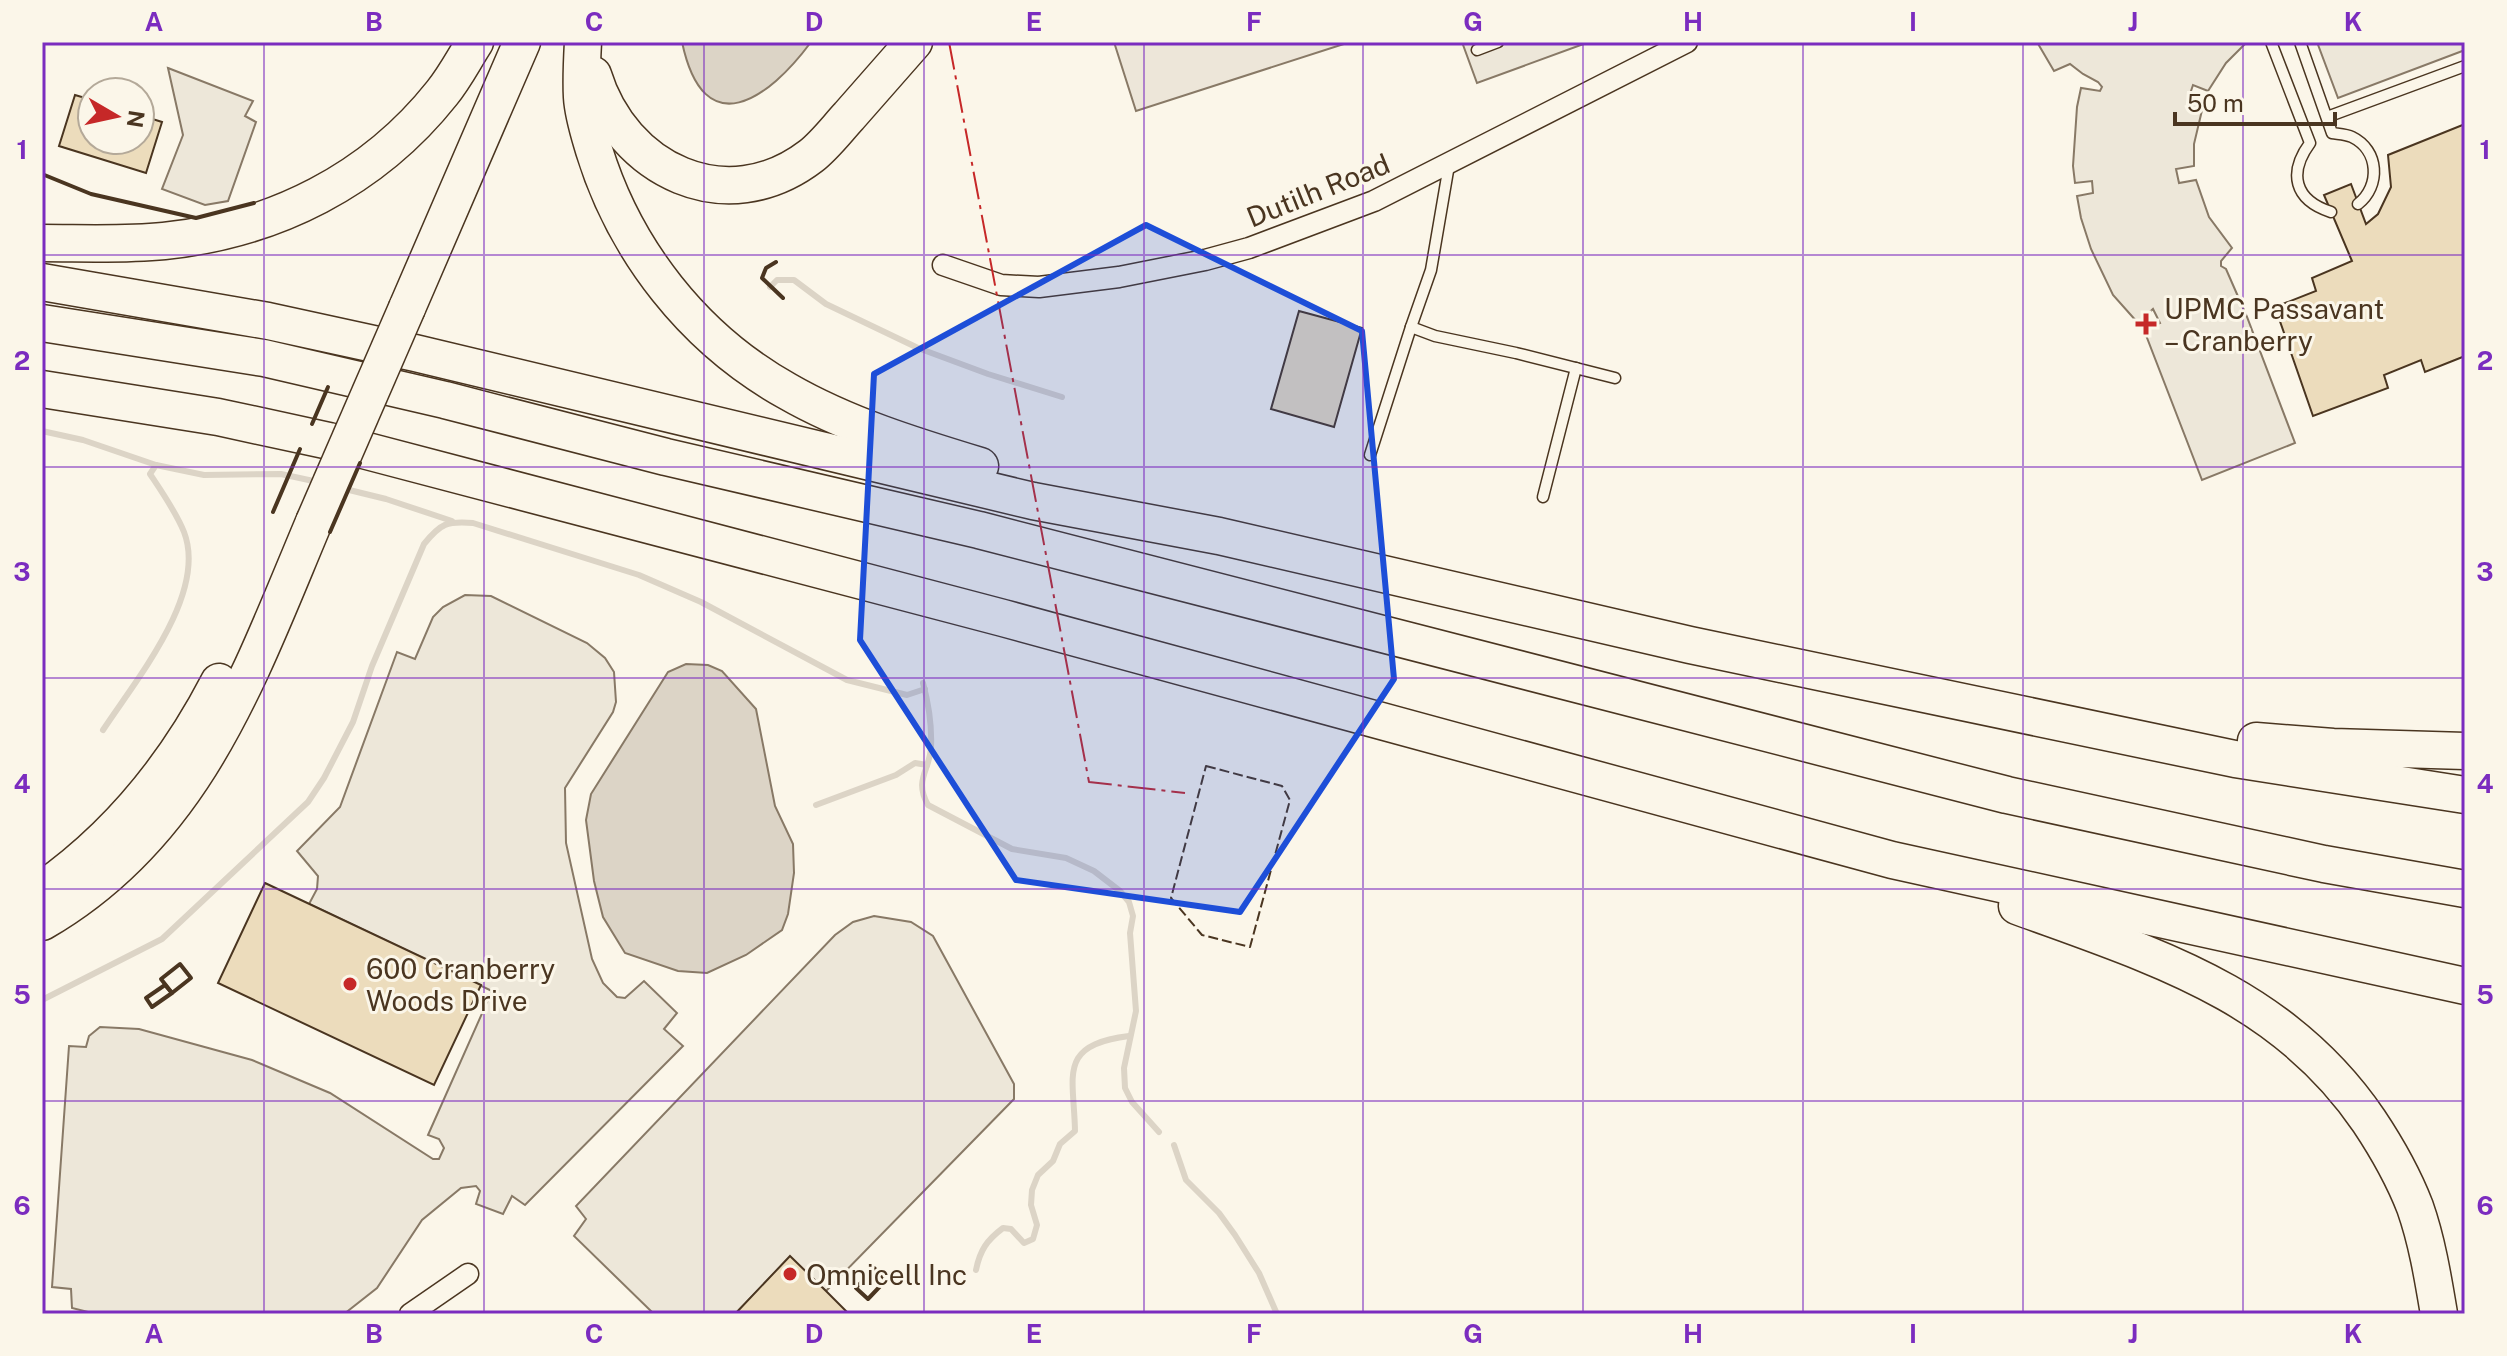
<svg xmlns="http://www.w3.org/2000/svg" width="2507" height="1356" viewBox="0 0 2507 1356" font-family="'Public Sans',sans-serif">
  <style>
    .green { fill: #ede6d9; stroke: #887966; stroke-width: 2 }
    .parking { fill: #ede7d9; stroke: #887966; stroke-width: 2 }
    .water { fill: #dcd4c6; stroke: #887966; stroke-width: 2 }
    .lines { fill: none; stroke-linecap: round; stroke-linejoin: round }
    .stream { stroke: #dcd4c6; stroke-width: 6 }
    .building { fill: #ecdcbc; stroke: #4a3520; stroke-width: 2 }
    .service-casing { stroke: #4a3520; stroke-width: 13 }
    .minor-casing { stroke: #4a3520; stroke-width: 23 }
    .motorway-casing { stroke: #4a3520; stroke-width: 39 }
    .service { stroke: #fbf6e9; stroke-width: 10 }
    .minor { stroke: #fbf6e9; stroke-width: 20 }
    .motorway { stroke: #fbf6e9; stroke-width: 36 }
    .motorway-bridge-casing { stroke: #4a3520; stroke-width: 39; stroke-linecap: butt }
    .motorway-bridge { stroke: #fbf6e9; stroke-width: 36 }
    .fence { stroke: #4a3520; stroke-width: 2; stroke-dasharray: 10 4; stroke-linecap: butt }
    .wall { stroke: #4a3520; stroke-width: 4 }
    .power { stroke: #c62828; stroke-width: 2; stroke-dasharray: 28 6 4 6; stroke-linecap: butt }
    .marked { fill: #1d4ed8; fill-opacity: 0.2; stroke: #1d4ed8; stroke-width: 6; stroke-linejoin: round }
    .grid { fill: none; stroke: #7b2cbf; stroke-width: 2; stroke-opacity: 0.55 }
    .poi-dot { fill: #c62828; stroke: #fbf6e9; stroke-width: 3 }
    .labels { text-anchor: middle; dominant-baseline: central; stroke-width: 6; stroke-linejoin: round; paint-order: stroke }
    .street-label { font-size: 28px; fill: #4a3520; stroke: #fbf6e9 }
    .poi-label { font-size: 28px; fill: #4a3520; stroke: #fbf6e9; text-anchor: start }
    .neatline { fill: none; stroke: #7b2cbf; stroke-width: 3 }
    .grid-label { font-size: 26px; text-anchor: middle; font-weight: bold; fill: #7b2cbf }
  </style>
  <rect width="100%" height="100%" fill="#fbf6e9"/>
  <path class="green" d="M1114,42H1350L1136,111Z"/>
  <g class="parking">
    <path d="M1462,42H1589L1477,83Z"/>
    <path d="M2037,42L2245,44L2226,63L2208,91L2193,85L2188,100L2203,106L2194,144V166L2176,169L2179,183L2196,180L2209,217L2232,248L2221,261V266L2226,269L2247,317L2295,443L2202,480L2144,330L2160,323L2153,309L2138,323L2113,295L2091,249L2081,218L2077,196L2093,193L2092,181L2075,183L2073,166L2077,107L2081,88L2100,91L2102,87L2098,82L2083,74L2070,64L2054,71Z"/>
    <path d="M2317,42H2465V50L2338,98Z"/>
    <path d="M168,68L253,101L245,116L256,122L228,201L205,205L162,189L183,135Z"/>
    <path d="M465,595L491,596L587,643L605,658L614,672L616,702L613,712L565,788L566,843L592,959L603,983L617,997L625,998L644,981L677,1013L664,1029L683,1046L525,1205L512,1196L503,1214L476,1204L480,1191L476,1186L461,1188L422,1220L377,1288L344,1314H96L72,1308L71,1289L52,1287L69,1046L86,1047L89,1036L100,1027L139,1029L252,1060L330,1093L433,1159H439L444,1148L439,1139L428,1135L492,991L309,904L317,889L318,876L297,851L340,807L397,652L415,659L433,617L443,607Z"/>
    <path d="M874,916L911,922L933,936L1014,1084V1099L826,1291L790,1257L735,1314H654L574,1236L586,1219L576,1206L835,935L853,922Z"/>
  </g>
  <g class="water">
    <path d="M682,42H811C769,99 704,146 682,42Z"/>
    <path d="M686,664L708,665L722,671L756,709L775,806L793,844L794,873L788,914L782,930L746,955L707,973L678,971L625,953L603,917L594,881L586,820L591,794L668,672Z"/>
  </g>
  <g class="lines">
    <g class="stream">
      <path d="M770,287L777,280H794L826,304L918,348L988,374L1062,397"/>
      <path d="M42,431L83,440L156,465"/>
      <path d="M341,488L386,499L452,521"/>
      <path d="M923,683C929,705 932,726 931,748C929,772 914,780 928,805L1012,849L1066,858L1094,871L1120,891L1129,902L1133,916L1130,933L1136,1011L1124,1068L1125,1088L1132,1102L1159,1132"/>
      <path d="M103,730C135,681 208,594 184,532C176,512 162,492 150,474L156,465L204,475L281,474L318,482"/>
      <path d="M816,805L896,775L915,763L927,765"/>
      <path d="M42,1000L162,939L308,802L324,778L353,722L372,666L424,544C441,523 447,521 473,523L639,575L701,602L847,680L907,695L925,689"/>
      <path d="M1174,1145L1186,1180L1219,1213L1235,1235L1259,1273L1277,1314"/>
      <path d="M976,1270C980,1250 987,1240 1003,1228L1011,1229L1024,1243L1033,1239L1037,1225L1031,1205L1032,1190L1038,1175L1053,1161L1060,1144L1075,1131C1074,1075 1057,1045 1129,1036"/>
    </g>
  </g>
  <g class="building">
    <path d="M75,95L92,100V140H140V115L162,122L146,173L59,146Z"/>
    <path d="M2465,124V356L2425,372L2421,360L2384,375L2388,388L2313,416L2275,307L2316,291L2312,278L2352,261L2324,195L2351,184L2366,224L2378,214L2391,187L2388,155Z"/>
    <path d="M1299,311L1362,328L1334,427L1271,409Z"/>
    <path d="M265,883L481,985L434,1085L218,983Z"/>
    <path d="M790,1256L826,1291L849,1314H735Z"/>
  </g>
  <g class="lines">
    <defs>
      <g id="service">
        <path d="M2271,42L2310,143C2288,173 2294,200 2331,212"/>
        <path d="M2300,42L2332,133C2338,134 2346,134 2352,137C2379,150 2381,186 2358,204"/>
        <path d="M1477,50L1498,42"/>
        <path d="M2327,117L2465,66"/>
        <path d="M1449,165L1431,270L1411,327L1435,336L1516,353L1615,378"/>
        <path d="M1370,455L1411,327"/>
        <path d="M1543,497L1576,368"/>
      </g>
      <g id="minor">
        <path d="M943,265L1001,285L1039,287L1119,277L1205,260L1249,248L1374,201L1687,42"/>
        <path d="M410,1314L468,1274"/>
      </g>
      <g id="motorway">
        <path d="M583,42C582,60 581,79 582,97C583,115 589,133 594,150C625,251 694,339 787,391C846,425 914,446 980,466"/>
        <path d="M593,75C622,170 726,221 811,156C825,145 837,129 849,116C871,91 892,67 914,42"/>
        <path d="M42,243C82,243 124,245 164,241C274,230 373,180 442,93C455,77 464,59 475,42"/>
        <path d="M42,282L268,321L415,353L1033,501L1219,536L1690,645L2235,759L2465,795"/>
        <path d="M407,308L522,42"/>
        <path d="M42,323L264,358L445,400L666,457L979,530L2007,795L2324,864L2465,889"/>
        <path d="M42,389L218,417L329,441L1003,618L1892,860L2465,986"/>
        <path d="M2256,741L2333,747L2465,751"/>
        <path d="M42,890C119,836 176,765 219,682"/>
        <path d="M2017,906C2154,956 2283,994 2369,1121C2387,1148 2403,1176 2415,1207C2427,1241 2433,1278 2439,1314"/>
        <path d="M42,922C196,833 249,676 314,522"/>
      </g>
    </defs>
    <use href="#service" class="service-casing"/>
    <use href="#minor" class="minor-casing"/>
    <use href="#motorway" class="motorway-casing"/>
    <use href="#service" class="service"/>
    <use href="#minor" class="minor"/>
    <use href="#motorway" class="motorway"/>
    <defs>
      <path id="motorway-bridge" d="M314,522L407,308"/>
    </defs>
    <use href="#motorway-bridge" class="motorway-bridge-casing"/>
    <use href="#motorway-bridge" class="motorway-bridge"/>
    <path class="fence" d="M1206,766L1282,786L1290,800L1250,947L1202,935L1171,898Z"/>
    <g class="wall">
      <path d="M42,174L91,194L196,218L254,203"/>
      <path d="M776,262L766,268L762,278L783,298"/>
      <path d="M312,424L328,387"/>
      <path d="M273,512L300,449"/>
      <path d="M330,532L360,463"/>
      <path d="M180,964L191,978L172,993L161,979Z"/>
      <path d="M165,985L172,993L152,1007L146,998Z"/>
      <path d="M874,1268L886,1280L868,1299L856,1288Z"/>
    </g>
    <path class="power" d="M949,42L1089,782L1185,793"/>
  </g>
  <path class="marked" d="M1146,225L1362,331L1394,679L1240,912L1016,880L860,640L874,374Z"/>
  <path class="grid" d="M264,42V1314M484,42V1314M704,42V1314M924,42V1314M1144,42V1314M1363,42V1314M1583,42V1314M1803,42V1314M2023,42V1314M2243,42V1314M42,255H2465M42,467H2465M42,678H2465M42,889H2465M42,1101H2465"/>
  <g class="poi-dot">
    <path d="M2142 312h8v8h8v8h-8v8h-8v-8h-8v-8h8z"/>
    <circle cx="350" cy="984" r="8"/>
    <circle cx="790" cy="1274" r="8"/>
  </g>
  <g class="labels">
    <g class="street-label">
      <text transform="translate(1318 190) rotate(-22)">Dutilh Road</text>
    </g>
    <g class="poi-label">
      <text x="2164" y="308">UPMC Passavant<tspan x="2164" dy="32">– Cranberry</tspan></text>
      <text x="366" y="968">600 Cranberry<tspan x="366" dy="32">Woods Drive</tspan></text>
      <text x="806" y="1274">Omnicell Inc</text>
    </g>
  </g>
  <rect width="2507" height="1356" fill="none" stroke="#fbf6e9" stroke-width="88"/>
  <g transform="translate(116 116) rotate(99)"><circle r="38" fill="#fbf6e9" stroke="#b4a999" stroke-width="2"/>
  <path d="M0-6L14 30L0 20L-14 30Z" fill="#c62828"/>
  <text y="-12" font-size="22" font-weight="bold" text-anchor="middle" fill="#4a3520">N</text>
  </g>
  <path d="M2175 112v12h160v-12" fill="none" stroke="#4a3520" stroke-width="4"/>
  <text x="2187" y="112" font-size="24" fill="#4a3520" stroke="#fbf6e9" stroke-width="6" paint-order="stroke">50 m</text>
  <rect x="44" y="44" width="2419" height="1268" class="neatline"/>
  <g class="grid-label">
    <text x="154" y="31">A</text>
    <text x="374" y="31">B</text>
    <text x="594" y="31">C</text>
    <text x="814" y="31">D</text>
    <text x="1034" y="31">E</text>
    <text x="1254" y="31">F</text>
    <text x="1473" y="31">G</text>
    <text x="1693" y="31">H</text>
    <text x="1913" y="31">I</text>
    <text x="2133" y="31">J</text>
    <text x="2353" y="31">K</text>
    <text x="22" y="159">1</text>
    <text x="2485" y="159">1</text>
    <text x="22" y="370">2</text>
    <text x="2485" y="370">2</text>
    <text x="22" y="581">3</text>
    <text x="2485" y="581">3</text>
    <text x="22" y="793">4</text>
    <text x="2485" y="793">4</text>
    <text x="22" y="1004">5</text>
    <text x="2485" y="1004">5</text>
    <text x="22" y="1215">6</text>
    <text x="2485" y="1215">6</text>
    <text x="154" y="1343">A</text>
    <text x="374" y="1343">B</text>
    <text x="594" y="1343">C</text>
    <text x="814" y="1343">D</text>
    <text x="1034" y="1343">E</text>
    <text x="1254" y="1343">F</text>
    <text x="1473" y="1343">G</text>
    <text x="1693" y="1343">H</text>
    <text x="1913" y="1343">I</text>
    <text x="2133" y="1343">J</text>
    <text x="2353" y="1343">K</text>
  </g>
</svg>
